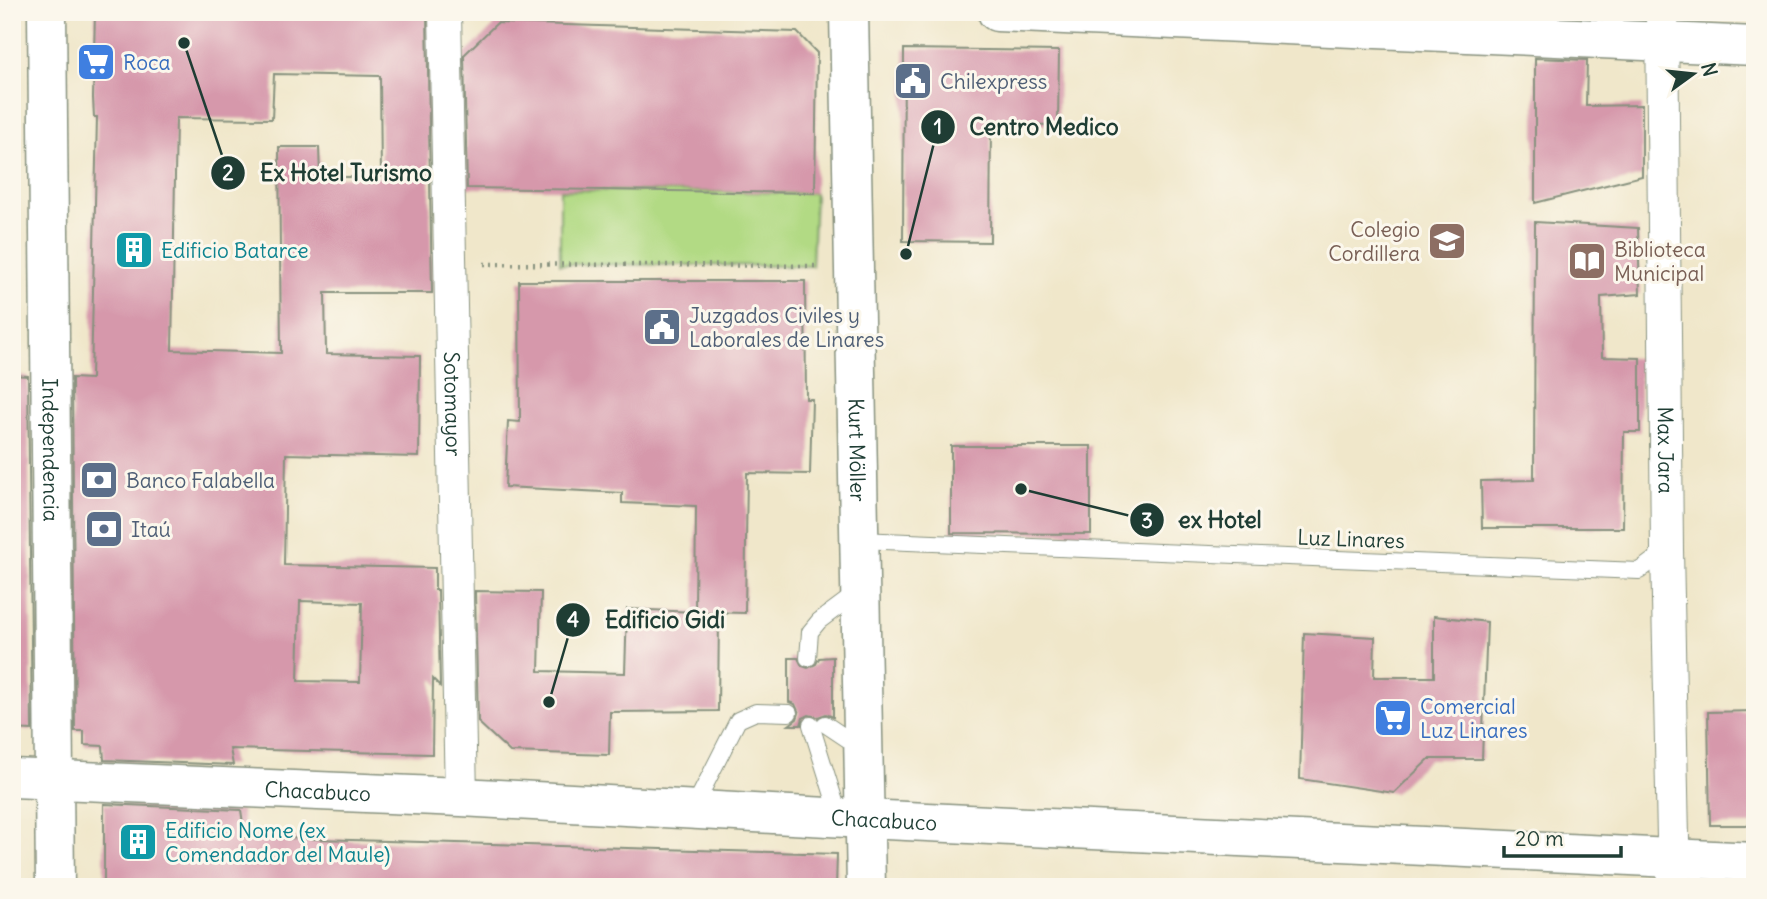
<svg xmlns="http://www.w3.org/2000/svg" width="1767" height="899" viewBox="0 0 1767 899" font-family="Delius,sans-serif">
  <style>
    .green { fill: #b2da84; stroke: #688c5c; stroke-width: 2 }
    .building { fill: #d698ab; fill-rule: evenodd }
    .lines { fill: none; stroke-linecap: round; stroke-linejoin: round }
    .lane-casing { stroke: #88927f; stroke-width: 18 }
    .street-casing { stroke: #88927f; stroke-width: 34 }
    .secondary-casing { stroke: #88927f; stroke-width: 41 }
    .primary-casing { stroke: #88927f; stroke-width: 41 }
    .path { stroke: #88927f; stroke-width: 4.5; stroke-dasharray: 2 5; stroke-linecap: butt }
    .lane { stroke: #fff; stroke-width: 16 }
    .street { stroke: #fff; stroke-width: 32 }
    .secondary { stroke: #fff; stroke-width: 38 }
    .primary { stroke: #fff; stroke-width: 38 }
    .labels { text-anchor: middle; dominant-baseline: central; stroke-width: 6; stroke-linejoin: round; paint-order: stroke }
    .shop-label { font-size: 21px; fill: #366cbe; stroke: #fbf7ec; text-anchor: start }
    .service-label { font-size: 21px; fill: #4e5e75; stroke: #fbf7ec; text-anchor: start }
    .education-label { font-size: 21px; fill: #785e54; stroke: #fbf7ec; text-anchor: end }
    .culture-label { font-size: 21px; fill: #0d838f; stroke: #fbf7ec; text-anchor: start }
    .street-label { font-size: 21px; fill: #1f3d34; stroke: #fbf7ec }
    .leader { fill: none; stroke: #1f3d34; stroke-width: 2.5 }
    .callout-dot { fill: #1f3d34; stroke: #fbf7ec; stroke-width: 2.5 }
    .mark-label { font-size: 21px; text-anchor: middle; font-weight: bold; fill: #fff }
    .callout-label { font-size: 23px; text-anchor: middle; font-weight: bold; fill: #1f3d34; stroke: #fbf7ec; stroke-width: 6; stroke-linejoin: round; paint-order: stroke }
  </style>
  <rect width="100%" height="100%" fill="#fbf7ec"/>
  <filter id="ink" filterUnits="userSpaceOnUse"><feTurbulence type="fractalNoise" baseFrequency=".0143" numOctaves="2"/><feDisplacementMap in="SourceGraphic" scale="14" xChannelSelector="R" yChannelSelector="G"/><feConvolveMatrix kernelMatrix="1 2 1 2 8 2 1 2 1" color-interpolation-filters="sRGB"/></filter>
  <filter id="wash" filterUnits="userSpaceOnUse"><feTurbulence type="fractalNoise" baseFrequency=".00686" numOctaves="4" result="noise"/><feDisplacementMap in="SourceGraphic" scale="28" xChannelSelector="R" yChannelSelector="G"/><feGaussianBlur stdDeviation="1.57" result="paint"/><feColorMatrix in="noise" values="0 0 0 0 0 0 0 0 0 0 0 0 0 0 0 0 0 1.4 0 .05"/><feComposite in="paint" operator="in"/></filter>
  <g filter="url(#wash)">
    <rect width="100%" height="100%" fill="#f0e7ca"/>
    <path class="green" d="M560,190L815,193L812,266L560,264Z"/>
    <g id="blocks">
      <g class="building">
        <path d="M95,12H332L427,15L432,293H325L326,354L420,356L419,457L286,454L284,565L435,568V590H438L440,686L433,679L432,754L230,749L233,765L104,760L103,746L84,745V731H75L72,378L91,379L97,117H94L93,98ZM274,74L380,76L381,177H320L319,147H279L281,353L172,350L176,118L272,119ZM300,601L362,603L360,682L298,681Z"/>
        <path d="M497,23L797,32L817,53L815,193L467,188L464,55Z"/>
        <path d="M904,49L1059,51L1058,125L991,124L990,242L903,241Z"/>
        <path d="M1535,58L1587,60L1586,106L1642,105V176L1535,203Z"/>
        <path d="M1535,222L1638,228L1640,294L1601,297L1602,357L1640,358V432H1624L1623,528H1482L1481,481L1534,480Z"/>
        <path d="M519,281H805L806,399H812L810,474L747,473L745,613L704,612L719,613L718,711L610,712L609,755L510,752L478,722L475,591L541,592L539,671L625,673L627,609L695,612L696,506L622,503V493L505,487L508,421L520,422Z"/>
        <path d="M12,375L28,376L32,730L12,729Z"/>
        <path d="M951,446H1091V534L951,533Z"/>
        <path d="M1434,616L1487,622L1482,759H1429L1394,793L1300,779L1304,633L1375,637L1374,677H1434Z"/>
        <path d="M833,657V717L826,714L818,717L809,715L803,718L801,725H789L797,719L799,713L795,704L789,702V658H798L802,666L808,668L816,664L819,658Z"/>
        <path d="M1755,711V825H1710L1708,712Z"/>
        <path d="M104,804L241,810L245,837L837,854L836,887H104Z"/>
      </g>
    </g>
  </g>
  <g filter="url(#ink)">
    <use href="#blocks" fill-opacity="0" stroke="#88927f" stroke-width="2"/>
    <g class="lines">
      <defs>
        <g id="lane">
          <path d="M859,540L1639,571L1667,550"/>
          <path d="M808,658L810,632L819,621L858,592"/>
          <path d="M825,724L861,748"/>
          <path d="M811,725L840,818"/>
          <path d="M693,809L738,720L756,712L789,713"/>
        </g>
        <g id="street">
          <path id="s1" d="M445,12L461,797"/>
          <path id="s2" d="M1662,12L1667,550L1674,887"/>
        </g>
        <g id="secondary">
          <path d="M997,12L1755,46"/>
          <path id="s3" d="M12,778L461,797L865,819L1755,862"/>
        </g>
        <g id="primary">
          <path id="s4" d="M47,12L55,887"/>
          <path id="s5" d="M849,12L866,887"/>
        </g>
      </defs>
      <use href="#lane" class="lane-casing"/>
      <use href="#street" class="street-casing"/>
      <use href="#secondary" class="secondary-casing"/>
      <use href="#primary" class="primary-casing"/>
      <path class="path" d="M484,264L815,266"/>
      <use href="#lane" class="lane"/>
      <use href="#street" class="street"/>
      <use href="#secondary" class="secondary"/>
      <use href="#primary" class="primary"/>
    </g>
  </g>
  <defs>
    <symbol id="supermarket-square" viewBox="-11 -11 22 22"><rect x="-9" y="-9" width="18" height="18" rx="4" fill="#3f7fe0" stroke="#fbf7ec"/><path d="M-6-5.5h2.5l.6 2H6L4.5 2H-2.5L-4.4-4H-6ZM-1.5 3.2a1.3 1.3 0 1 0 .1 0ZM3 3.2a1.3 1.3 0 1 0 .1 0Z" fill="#fff"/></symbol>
    <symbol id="civic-square" viewBox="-11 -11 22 22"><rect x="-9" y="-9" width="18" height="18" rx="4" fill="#5c6f8a" stroke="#fbf7ec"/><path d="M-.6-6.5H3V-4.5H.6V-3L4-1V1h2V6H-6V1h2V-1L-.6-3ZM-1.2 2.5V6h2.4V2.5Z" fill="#fff"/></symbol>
    <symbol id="school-square" viewBox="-11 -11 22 22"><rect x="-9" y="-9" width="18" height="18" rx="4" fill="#8d6e63" stroke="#fbf7ec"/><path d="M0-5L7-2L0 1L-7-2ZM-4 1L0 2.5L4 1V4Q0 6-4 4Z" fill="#fff"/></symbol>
    <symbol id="building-square" viewBox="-11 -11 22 22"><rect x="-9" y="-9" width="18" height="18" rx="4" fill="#0f9aa8" stroke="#fbf7ec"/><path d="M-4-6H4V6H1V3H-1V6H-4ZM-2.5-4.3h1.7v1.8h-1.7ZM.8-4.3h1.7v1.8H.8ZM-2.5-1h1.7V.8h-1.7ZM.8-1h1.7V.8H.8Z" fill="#fff"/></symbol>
    <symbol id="library-square" viewBox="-11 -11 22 22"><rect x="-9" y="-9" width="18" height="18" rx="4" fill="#8d6e63" stroke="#fbf7ec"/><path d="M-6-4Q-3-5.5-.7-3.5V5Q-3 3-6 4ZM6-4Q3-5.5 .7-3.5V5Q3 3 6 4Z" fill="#fff"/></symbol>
    <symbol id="bank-square" viewBox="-11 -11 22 22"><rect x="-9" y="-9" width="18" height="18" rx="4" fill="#5c6f8a" stroke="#fbf7ec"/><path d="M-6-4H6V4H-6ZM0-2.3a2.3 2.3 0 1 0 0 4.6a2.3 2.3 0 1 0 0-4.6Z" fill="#fff"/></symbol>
  </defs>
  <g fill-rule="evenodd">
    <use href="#supermarket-square" x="74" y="40" width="44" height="44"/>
    <use href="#civic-square" x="891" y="59" width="44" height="44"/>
    <use href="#school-square" x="1425" y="219" width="44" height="44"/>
    <use href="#building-square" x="112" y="228" width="44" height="44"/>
    <use href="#library-square" x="1565" y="239" width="44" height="44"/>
    <use href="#civic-square" x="640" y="305" width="44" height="44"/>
    <use href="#bank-square" x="77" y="458" width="44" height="44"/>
    <use href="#bank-square" x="82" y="507" width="44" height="44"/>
    <use href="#supermarket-square" x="1371" y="696" width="44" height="44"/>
    <use href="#building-square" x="116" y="820" width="44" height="44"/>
  </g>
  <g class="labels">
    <g class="shop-label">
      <text x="123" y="62">Roca</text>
      <text x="1420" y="706">Comercial<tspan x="1420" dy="24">Luz Linares</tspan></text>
    </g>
    <g class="service-label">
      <text x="940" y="81">Chilexpress</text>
      <text x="689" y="315">Juzgados Civiles y<tspan x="689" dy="24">Laborales de Linares</tspan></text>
      <text x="126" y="480">Banco Falabella</text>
      <text x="131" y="529">Itaú</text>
    </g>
    <g class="education-label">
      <text x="1420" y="229">Colegio<tspan x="1420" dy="24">Cordillera</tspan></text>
      <text x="1614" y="249" text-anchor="start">Biblioteca<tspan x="1614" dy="24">Municipal</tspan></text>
    </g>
    <g class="culture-label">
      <text x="161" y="250">Edificio Batarce</text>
      <text x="165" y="830">Edificio Nome (ex<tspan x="165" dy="24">Comendador del Maule)</tspan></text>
    </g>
    <g class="street-label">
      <text stroke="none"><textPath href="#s1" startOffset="392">Sotomayor</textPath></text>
      <text stroke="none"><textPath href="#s4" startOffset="438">Independencia</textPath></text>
      <text stroke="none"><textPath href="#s5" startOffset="438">Kurt Möller</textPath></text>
      <text stroke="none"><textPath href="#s2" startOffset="438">Max Jara</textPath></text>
      <text transform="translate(1351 539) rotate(2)">Luz Linares</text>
      <text stroke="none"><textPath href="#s3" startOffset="306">Chacabuco</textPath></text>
      <text stroke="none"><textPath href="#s3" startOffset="873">Chacabuco</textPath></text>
    </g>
  </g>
  <path class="leader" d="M906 254L938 127M184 43L228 173M1021 489L1147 520M549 702L573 620"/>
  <g class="callout-dot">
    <circle cx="906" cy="254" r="7"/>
    <circle cx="184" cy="43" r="7"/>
    <circle cx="1021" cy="489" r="7"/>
    <circle cx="549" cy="702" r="7"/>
    <circle cx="938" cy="127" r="18"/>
    <circle cx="228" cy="173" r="18"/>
    <circle cx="1147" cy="520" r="18"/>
    <circle cx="573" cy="620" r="18"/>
  </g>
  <g class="mark-label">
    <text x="938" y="134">1</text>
    <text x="228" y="180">2</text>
    <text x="1147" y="528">3</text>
    <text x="573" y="627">4</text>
  </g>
  <g class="callout-label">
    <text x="1044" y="135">Centro Medico</text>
    <text x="346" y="181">Ex Hotel Turismo</text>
    <text x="1220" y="528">ex Hotel</text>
    <text x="665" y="628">Edificio Gidi</text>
  </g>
  <rect width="1767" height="899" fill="none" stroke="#fbf7ec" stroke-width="42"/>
  <g transform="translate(1693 74) rotate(75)" stroke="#fbf7ec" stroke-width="5" paint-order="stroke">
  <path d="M0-5L12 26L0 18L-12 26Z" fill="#1f3d34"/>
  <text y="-10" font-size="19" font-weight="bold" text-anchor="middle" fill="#1f3d34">N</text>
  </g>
  <path d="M1504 846v10h117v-10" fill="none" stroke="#1f3d34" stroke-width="3.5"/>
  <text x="1515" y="846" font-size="21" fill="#1f3d34" stroke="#fbf7ec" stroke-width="5" paint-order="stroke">20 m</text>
</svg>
